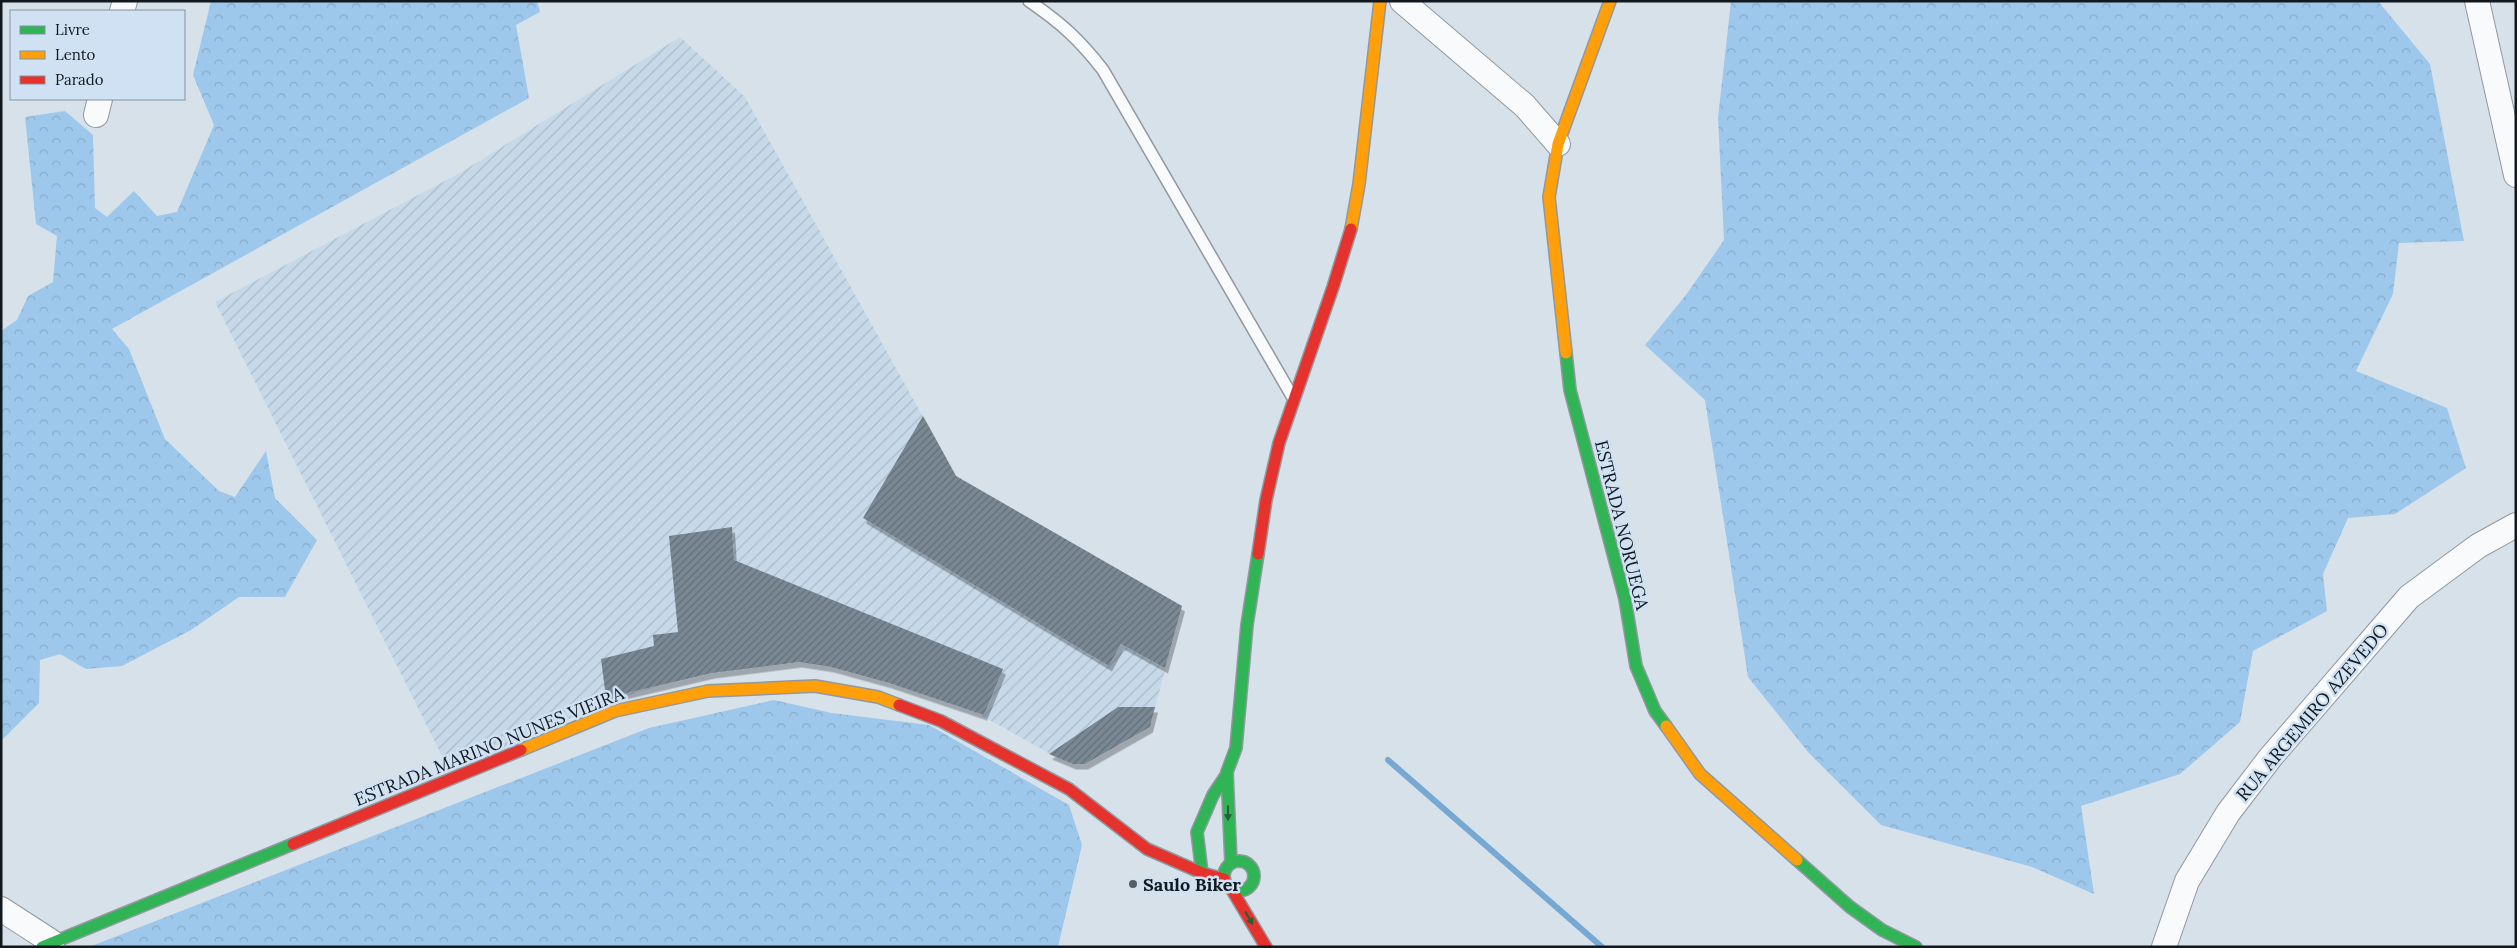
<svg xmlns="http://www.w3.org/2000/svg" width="2517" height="948" viewBox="0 0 2517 948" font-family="Lora,serif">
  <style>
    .industrial { fill: url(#industrial-furrows) }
    .forest { fill: url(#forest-crowns) }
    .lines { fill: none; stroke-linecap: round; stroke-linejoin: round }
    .stream { stroke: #76a8d2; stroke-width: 6 }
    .building { fill: url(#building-hatch); filter: url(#shadow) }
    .lane-casing { stroke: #91989f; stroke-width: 14 }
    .street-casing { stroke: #91989f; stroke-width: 26 }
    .fast-casing { stroke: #91989f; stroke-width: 14 }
    .slow-casing { stroke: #91989f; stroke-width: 14 }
    .jam-casing { stroke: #91989f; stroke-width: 14 }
    .lane { stroke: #f9fafc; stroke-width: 11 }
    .street { stroke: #f9fafc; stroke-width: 24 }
    .fast { stroke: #30b455; stroke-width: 11 }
    .slow { stroke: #ff9f0a; stroke-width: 11 }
    .jam { stroke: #e5322d; stroke-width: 11 }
    .oneway { fill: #205f37 }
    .poi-dot { fill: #575f65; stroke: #cfe1f2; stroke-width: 2 }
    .labels { text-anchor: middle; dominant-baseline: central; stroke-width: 5; stroke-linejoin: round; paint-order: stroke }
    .street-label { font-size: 18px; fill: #12191e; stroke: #cfe1f2 }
    .poi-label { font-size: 18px; font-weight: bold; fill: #12191e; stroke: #cfe1f2; text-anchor: start }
  </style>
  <defs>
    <pattern id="industrial-furrows" width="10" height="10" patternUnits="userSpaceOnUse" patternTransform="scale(1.25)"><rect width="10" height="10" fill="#c7d9e9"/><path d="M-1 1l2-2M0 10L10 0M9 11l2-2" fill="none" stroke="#aabac7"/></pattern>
    <pattern id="forest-crowns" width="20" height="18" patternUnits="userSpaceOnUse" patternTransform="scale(1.25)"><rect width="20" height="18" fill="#9ec8eb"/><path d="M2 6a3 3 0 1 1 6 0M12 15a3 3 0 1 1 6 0" fill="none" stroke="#87abc9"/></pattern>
    <pattern id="building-hatch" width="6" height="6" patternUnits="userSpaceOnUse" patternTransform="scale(1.25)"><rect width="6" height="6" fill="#7a8894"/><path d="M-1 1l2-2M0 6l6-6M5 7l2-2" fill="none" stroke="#636e78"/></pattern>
    <filter id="shadow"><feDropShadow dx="3" dy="5.5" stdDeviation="0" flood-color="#0004"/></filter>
  </defs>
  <rect width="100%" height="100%" fill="#d7e1ea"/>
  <path class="industrial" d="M680,37L745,97L956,476L1182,606L1150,727L1085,764H1073L1061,760L979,714L889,683L831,667L799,662L712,673L678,680L604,703L450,772L215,302L458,174Z"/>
  <g class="forest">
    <path d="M211,1H537L540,12L516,25L529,98L112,329L129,349L165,439L219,491L235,497L266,451L275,498L317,540L285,597H239L191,630L122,666L86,669L60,654L40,660L39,703L1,741V331L17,320L28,296L53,282L57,236L36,224L25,117L65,111L93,135L95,208L107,217L134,191L157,216L177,212L214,125L193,75Z"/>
    <path d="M1731,1H2378L2430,64L2464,241L2399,243L2393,294L2356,371L2447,408L2466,468L2395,514L2348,518L2323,574L2327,611L2253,651L2240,722L2180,774L2081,806L2094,894L2032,867L1881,825L1808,752L1748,677L1705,400L1645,345L1686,295L1724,240L1718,118Z"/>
    <path d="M774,700L832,713L929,725L1069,805L1082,845L1058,947H89L649,728Z"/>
  </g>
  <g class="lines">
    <path class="stream" d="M1388,760L1602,947"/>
  </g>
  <g class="building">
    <path d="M923,416L956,476L1182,606L1165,668L1121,644L1109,666L863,518Z"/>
    <path d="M732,527L734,560L1003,669L984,715L889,683L831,667L799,662L712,673L606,698L601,659L654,646L653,635L678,632L669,536Z"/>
    <path d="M1118,707H1155L1150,727L1085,764H1073L1049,754Z"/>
  </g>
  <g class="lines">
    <defs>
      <path id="lane" d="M1029,1C1061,23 1079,39 1103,70L1292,396"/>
      <g id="street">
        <path d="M1402,1L1525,106L1558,144"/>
        <path d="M2477,1L2516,175"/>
        <path d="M122,11L125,1"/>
        <path d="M96,115L100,99"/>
        <path d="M1,909L52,942"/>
        <path d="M2164,947L2187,881L2228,813L2270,758L2409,597L2478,546L2516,525"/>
      </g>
      <g id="fast">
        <path d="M1566,353L1570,390L1625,599L1636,666L1655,711L1666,726"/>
        <path d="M1797,860L1850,907L1882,930L1916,947"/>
        <circle cx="1239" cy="876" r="15"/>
        <path d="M1231,863L1227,772L1236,748L1247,625L1258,554"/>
        <path d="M1202,873L1197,832L1213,795L1227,774"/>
        <path d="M42,947L293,844"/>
      </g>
      <g id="slow">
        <path d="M1351,229L1359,184L1380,1"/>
        <path d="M1566,353L1549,197L1558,144L1610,1"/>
        <path d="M1666,726L1700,774L1797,860"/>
        <path d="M521,750L615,711L708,691L815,686L878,697L899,705"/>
      </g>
      <g id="jam">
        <path d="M1258,554L1266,500L1279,443L1333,287L1351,229"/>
        <path d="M899,705L941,721L1069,789L1147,849L1202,873L1224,879"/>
        <path d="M293,844L521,750"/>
        <path d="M1232,890L1266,947"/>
      </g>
    </defs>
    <use href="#lane" class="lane-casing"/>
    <use href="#street" class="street-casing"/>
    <use href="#fast" class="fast-casing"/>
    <use href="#slow" class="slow-casing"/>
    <use href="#jam" class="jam-casing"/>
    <use href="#lane" class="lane"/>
    <use href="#street" class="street"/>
    <use href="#fast" class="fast"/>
    <use href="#slow" class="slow"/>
    <use href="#jam" class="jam"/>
  </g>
  <defs><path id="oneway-solid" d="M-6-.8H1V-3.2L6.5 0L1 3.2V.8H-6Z" transform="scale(1.25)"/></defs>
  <g class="oneway">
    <use href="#oneway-solid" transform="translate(1228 813) rotate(90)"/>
    <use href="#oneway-solid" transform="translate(1249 918) rotate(60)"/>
  </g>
  <circle class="poi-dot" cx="1133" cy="884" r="5"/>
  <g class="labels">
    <g class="street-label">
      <text transform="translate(1622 525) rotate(76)">ESTRADA NORUEGA</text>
      <text transform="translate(2312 712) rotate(-50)">RUA ARGEMIRO AZEVEDO</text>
      <text transform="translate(489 746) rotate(-22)">ESTRADA MARINO NUNES VIEIRA</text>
    </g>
    <g class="poi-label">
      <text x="1143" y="884">Saulo Biker</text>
    </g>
  </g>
  <rect width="2517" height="948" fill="none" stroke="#12191e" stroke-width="5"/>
  <rect x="10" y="10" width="175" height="90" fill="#cfe1f2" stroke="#83919d"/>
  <rect x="20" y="26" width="25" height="8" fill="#30b455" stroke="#83919d"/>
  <text x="55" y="35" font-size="15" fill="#12191e">Livre</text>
  <rect x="20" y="51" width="25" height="8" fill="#ff9f0a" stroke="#83919d"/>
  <text x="55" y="60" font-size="15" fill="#12191e">Lento</text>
  <rect x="20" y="76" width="25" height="8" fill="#e5322d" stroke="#83919d"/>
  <text x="55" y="85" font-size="15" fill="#12191e">Parado</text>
</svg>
